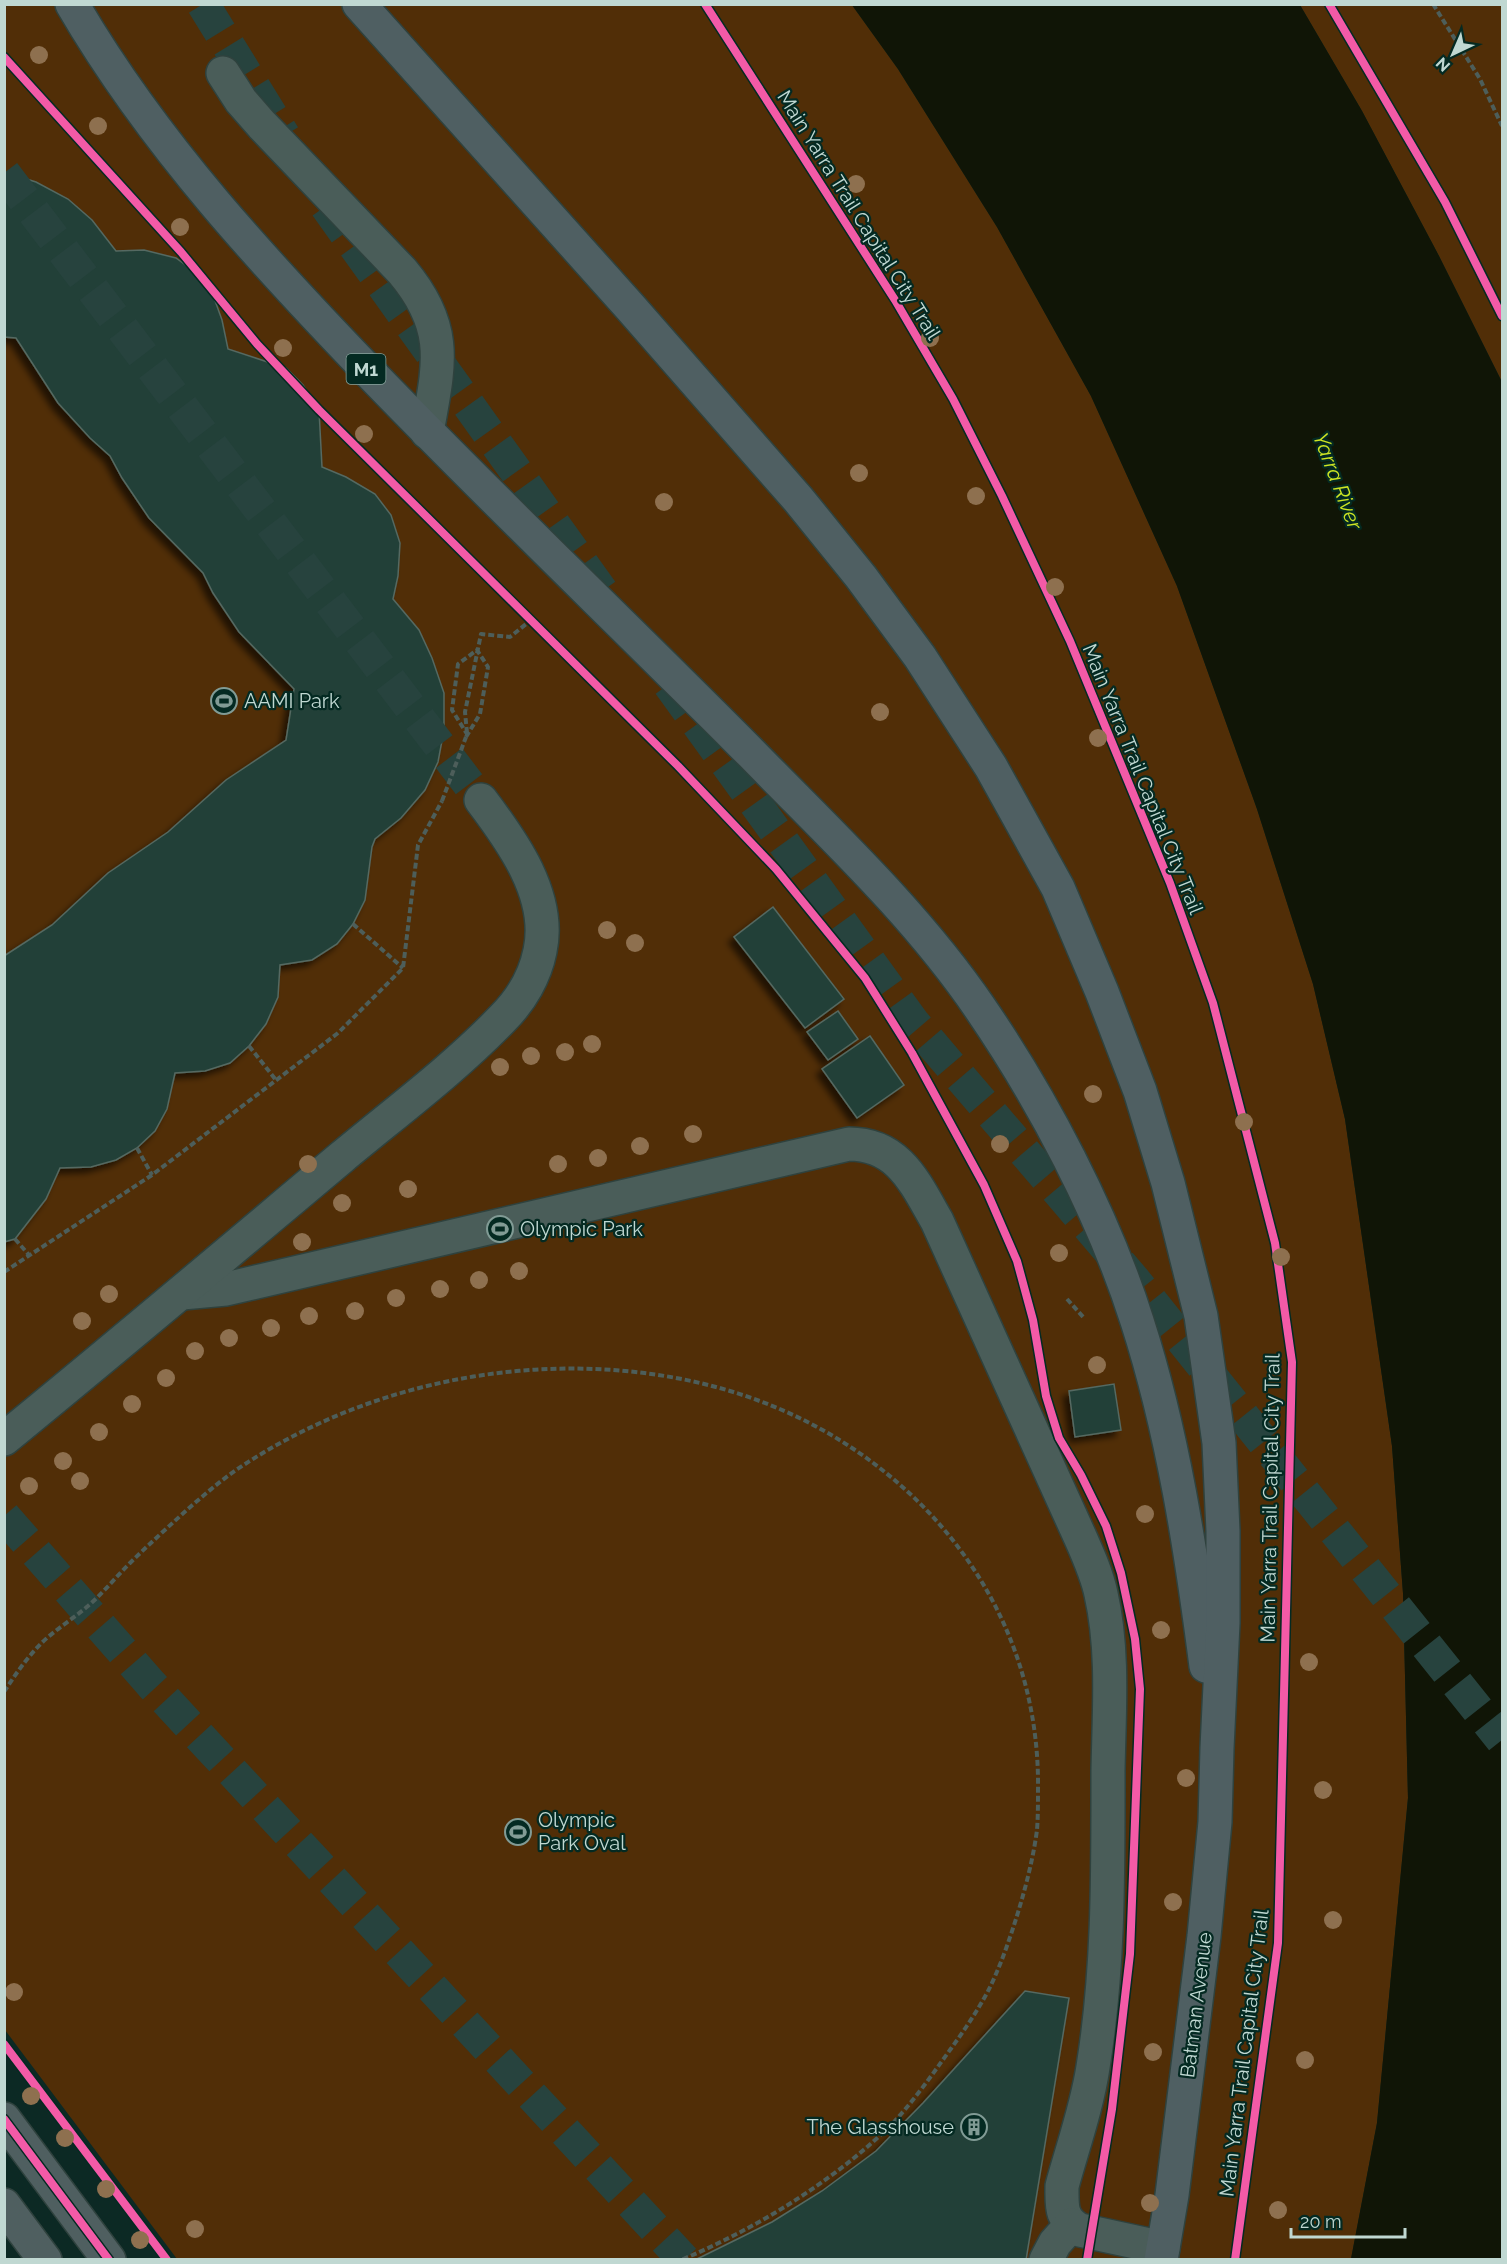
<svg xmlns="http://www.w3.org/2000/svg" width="1507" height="2264" viewBox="0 0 1507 2264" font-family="Raleway,sans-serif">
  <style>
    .green { fill: #512e07 }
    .water { fill: #101506 }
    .building { fill: #244137; stroke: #546962; stroke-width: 1.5; filter: url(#shadow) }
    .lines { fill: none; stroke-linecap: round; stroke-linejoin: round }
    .minor-tunnel { stroke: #27433e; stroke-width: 33; stroke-dasharray: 33 16; stroke-linecap: butt }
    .highway-tunnel { stroke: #27433e; stroke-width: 33; stroke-dasharray: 33 16; stroke-linecap: butt }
    .minor-casing { stroke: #2f423e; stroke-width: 36 }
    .major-casing { stroke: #2f423e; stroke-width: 36 }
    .highway-casing { stroke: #2f423e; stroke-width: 36 }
    .path { stroke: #4d5e5a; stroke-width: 4; stroke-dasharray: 6 3; stroke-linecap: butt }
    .minor { stroke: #4a5d59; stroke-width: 33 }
    .major { stroke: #4f5f60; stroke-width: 33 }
    .highway { stroke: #4f5f62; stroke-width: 33 }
    .path-bridge { stroke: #4d5e5a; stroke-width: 4; stroke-dasharray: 6 3; stroke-linecap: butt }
    .cycleway-casing { stroke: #042a22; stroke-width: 11 }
    .cycleway { stroke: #f35aa7; stroke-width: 8 }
    .tree { fill: #8e704f }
    .labels { text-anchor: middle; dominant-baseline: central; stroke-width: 4.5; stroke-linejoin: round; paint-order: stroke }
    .shield { fill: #042a22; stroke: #88a49d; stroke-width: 1.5 }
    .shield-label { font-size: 18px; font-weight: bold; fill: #c0d8d2 }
    .street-label { font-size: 20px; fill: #c0d8d2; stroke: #042a22 }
    .poi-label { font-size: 20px; fill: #c0d8d2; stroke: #042a22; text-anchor: start }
    .water-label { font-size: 21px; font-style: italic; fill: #cee523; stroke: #042a22 }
  </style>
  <defs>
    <filter id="shadow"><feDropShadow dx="-5.5" dy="5.5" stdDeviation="3" flood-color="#0009"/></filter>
  </defs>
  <rect width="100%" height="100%" fill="#0c2924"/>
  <g class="green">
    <path d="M5,5H852L898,69L997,227L1091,396L1177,586L1257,809L1313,984L1345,1119L1392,1446L1403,1593L1408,1798L1377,2123L1351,2259H177L5,2030Z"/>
    <path d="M1300,5H1502V382L1439,256L1362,111Z"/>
  </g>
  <path class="water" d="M852,5H1300L1362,111L1439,256L1502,382V2259H1351L1377,2123L1408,1798L1403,1593L1392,1446L1345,1119L1313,984L1257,809L1177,586L1091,396L997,227L898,69Z"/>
  <g class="building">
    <path d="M4,172L36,182L68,199L92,220L116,251L144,250L176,258L195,272L213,295L222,320L228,349L286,368L303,385L319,410L322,467L346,477L375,494L391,515L400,543L398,576L393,599L419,630L432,658L444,693V730L438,762L425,790L401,818L375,839L372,847L365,900L353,924L337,944L312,960L280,965L278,997L266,1024L249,1046L230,1063L205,1071L175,1073L167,1109L155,1131L137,1148L116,1160L91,1167L60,1168L46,1199L15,1239L4,1242V956L52,925L108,873L168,832L226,780L286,740L294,689L239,632L213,593L203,573L149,518L122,478L110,456L90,438L58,403L16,338L4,337Z"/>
    <path d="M773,907L844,999L805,1028L734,937Z"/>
    <path d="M838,1011L858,1039L828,1060L807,1032Z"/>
    <path d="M870,1036L904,1085L857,1118L822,1069Z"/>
    <path d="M1114,1384L1121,1430L1075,1437L1069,1391Z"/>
    <path d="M1025,1991L1069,1998L1026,2260H695L772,2222L822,2191L876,2151L923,2103Z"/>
  </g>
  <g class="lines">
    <path class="minor-tunnel" d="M4,173L481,800"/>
    <g class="highway-tunnel">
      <path d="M203,4L284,136"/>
      <path d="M326,206L603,593"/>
      <path d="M669,684L913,1022L1135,1281L1502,1740"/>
      <path d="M4,1516L151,1684L684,2260"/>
    </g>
    <defs>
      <g id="minor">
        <path d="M223,73L241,101L262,125L402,271C450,328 439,365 427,432"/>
        <path d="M182,1293L226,1289L849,1144C899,1144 915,1183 937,1221L1081,1539C1089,1557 1097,1575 1101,1594C1114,1651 1109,1713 1108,1771C1108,1869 1109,1969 1093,2067C1087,2107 1073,2146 1062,2186C1062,2206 1060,2219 1080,2230L1163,2248"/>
        <path d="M4,1439C118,1346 230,1251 342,1157C396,1112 454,1069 503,1018C521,1000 535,976 540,951C552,896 512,841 481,800"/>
        <path d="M1046,2260L1055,2243L1071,2225"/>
      </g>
      <g id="major">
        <path d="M4,2119L109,2260"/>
        <path d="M4,2205L45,2260"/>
      </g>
      <g id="highway">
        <path d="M72,4C154,145 266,265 378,381C501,508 628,629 752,754C831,835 916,914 980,1008C1043,1100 1103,1214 1137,1321C1173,1433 1191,1550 1206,1666"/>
        <path d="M359,4L631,308L798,499L861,577L920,657L991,767L1058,888L1102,992L1140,1091L1168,1183L1201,1316L1219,1443L1223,1531V1623L1217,1748L1215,1822L1204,1936L1172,2195L1161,2260"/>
      </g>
    </defs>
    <use href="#minor" class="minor-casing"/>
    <use href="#major" class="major-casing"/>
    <use href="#highway" class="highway-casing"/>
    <g class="path">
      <path d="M1433,4L1480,79L1502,126"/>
      <path d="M467,733L465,712L481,634L510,637L531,620"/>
      <path d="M466,737L480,714L488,667L477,650L458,664L452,710L467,734"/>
      <path d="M353,924L403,968"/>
      <path d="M249,1046L276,1080"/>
      <path d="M137,1148L152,1175"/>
      <path d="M15,1239L29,1255"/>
      <path d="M4,1272L152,1175L338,1033L403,968L418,845L442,801"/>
      <path d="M1067,1299L1084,1318"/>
      <path d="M4,1692C17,1672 30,1653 48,1637C61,1626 75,1617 88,1606C103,1593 116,1577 130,1563C142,1551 154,1540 167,1528C189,1508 212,1487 236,1470C328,1408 438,1373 549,1369C657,1365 765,1389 855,1450C970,1528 1040,1650 1038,1790C1038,1803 1038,1817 1037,1830C1033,1860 1025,1890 1016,1919C1008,1944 999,1970 987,1993C974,2017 958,2039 942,2061C927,2082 910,2105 892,2124C833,2182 757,2228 681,2260"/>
    </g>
    <use href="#minor" class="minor"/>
    <use href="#major" class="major"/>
    <use href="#highway" class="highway"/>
    <path class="path-bridge" d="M442,801L466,737"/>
    <defs>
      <g id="cycleway">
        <path d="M705,4L895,300L953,399L1002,496L1070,641L1170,883L1213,1003L1275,1243L1292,1362L1278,1943L1235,2260"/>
        <path d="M1329,4L1445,202L1502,316"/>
        <path d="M4,57L181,252L257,344L319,410L678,766L776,869L865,978L912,1053L984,1185L1017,1261L1033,1320L1046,1396L1059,1438L1081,1475L1106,1526L1121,1573L1135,1639L1140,1689L1130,1954L1112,2109L1087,2260"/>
        <path d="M4,2044L167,2260"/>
        <path d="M4,2119L109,2260"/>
      </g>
    </defs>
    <use href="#cycleway" class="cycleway-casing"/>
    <use href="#cycleway" class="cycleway"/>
  </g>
  <g class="tree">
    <circle cx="39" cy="55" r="9"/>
    <circle cx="98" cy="126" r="9"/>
    <circle cx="856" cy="184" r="9"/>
    <circle cx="180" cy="227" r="9"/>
    <circle cx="930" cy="338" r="9"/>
    <circle cx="283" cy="348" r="9"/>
    <circle cx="364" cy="434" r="9"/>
    <circle cx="859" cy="473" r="9"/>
    <circle cx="976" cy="496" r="9"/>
    <circle cx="664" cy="502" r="9"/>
    <circle cx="1055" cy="587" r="9"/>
    <circle cx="880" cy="712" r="9"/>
    <circle cx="1098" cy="738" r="9"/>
    <circle cx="607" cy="930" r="9"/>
    <circle cx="635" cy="943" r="9"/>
    <circle cx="592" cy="1044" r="9"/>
    <circle cx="565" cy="1052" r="9"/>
    <circle cx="531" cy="1056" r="9"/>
    <circle cx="500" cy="1067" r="9"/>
    <circle cx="1093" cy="1094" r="9"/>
    <circle cx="1244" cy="1122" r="9"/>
    <circle cx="693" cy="1134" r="9"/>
    <circle cx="1000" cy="1144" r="9"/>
    <circle cx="640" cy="1146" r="9"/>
    <circle cx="598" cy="1158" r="9"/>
    <circle cx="308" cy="1164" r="9"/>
    <circle cx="558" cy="1164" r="9"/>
    <circle cx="408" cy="1189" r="9"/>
    <circle cx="342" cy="1203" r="9"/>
    <circle cx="302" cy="1242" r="9"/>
    <circle cx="1059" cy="1253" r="9"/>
    <circle cx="1281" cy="1257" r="9"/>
    <circle cx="519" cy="1271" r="9"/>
    <circle cx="479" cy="1280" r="9"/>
    <circle cx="440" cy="1289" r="9"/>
    <circle cx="109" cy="1294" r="9"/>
    <circle cx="396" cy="1298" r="9"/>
    <circle cx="355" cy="1311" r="9"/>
    <circle cx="309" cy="1316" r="9"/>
    <circle cx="82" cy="1321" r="9"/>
    <circle cx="271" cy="1328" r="9"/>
    <circle cx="229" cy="1338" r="9"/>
    <circle cx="195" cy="1351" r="9"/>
    <circle cx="1097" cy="1365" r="9"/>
    <circle cx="166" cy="1378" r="9"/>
    <circle cx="132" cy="1404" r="9"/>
    <circle cx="99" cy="1432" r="9"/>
    <circle cx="63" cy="1461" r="9"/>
    <circle cx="80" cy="1481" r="9"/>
    <circle cx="29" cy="1486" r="9"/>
    <circle cx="1145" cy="1514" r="9"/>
    <circle cx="1161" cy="1630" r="9"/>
    <circle cx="1309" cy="1662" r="9"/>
    <circle cx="1186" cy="1778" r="9"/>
    <circle cx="1323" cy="1790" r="9"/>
    <circle cx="1173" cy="1902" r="9"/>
    <circle cx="1333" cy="1920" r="9"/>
    <circle cx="14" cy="1992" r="9"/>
    <circle cx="1153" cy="2052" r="9"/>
    <circle cx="1305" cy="2060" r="9"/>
    <circle cx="31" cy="2096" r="9"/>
    <circle cx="65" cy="2138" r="9"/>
    <circle cx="106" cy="2189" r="9"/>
    <circle cx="1150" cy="2203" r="9"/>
    <circle cx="1278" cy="2210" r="9"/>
    <circle cx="195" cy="2229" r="9"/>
    <circle cx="140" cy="2240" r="9"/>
  </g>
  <defs>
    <symbol id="stadium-ring" viewBox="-11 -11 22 22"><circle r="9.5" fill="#042a22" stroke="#819b95" stroke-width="1.5"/><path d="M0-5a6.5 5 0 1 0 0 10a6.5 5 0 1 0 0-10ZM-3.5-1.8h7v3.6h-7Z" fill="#819b95"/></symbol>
    <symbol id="building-ring" viewBox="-11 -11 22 22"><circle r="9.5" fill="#042a22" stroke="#819b95" stroke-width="1.5"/><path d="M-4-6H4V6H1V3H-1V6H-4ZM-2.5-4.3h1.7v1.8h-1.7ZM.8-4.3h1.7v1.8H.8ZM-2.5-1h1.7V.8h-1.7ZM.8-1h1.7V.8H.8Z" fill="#819b95"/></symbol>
  </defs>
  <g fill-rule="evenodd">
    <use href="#stadium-ring" x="209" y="686" width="30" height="30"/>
    <use href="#stadium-ring" x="485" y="1214" width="30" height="30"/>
    <use href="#stadium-ring" x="503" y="1817" width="30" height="30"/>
    <use href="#building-ring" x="959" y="2112" width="30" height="30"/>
  </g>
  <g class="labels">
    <rect class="shield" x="346.5" y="354" width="39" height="30" rx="4.5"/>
    <g class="shield-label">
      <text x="366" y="369">M1</text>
    </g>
    <g class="street-label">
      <text transform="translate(859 215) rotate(58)">Main Yarra Trail Capital City Trail</text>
      <text transform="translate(1143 779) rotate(68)">Main Yarra Trail Capital City Trail</text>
      <text transform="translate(1270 1498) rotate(-89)">Main Yarra Trail Capital City Trail</text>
      <text transform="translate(1196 2005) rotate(-83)">Batman Avenue</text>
      <text transform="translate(1244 2053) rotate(-83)">Main Yarra Trail Capital City Trail</text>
    </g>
    <g class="poi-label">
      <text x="244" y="701">AAMI Park</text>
      <text x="520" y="1229">Olympic Park</text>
      <text x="538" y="1820">Olympic<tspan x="538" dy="23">Park Oval</tspan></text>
      <text x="954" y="2127" text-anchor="end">The Glasshouse</text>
    </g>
    <g class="water-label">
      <text transform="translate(1338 481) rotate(69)">Yarra River</text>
    </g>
  </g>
  <rect width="1507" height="2264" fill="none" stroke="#c0d8d2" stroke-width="12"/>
  <g transform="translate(1453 54) rotate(224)" stroke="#042a22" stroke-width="4.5" paint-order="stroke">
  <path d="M0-4.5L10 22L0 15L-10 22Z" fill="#c0d8d2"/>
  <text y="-9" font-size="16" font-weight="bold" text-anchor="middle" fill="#c0d8d2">N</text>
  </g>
  <path d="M1291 2228v9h114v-9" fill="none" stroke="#c0d8d2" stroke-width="3"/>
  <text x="1300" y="2228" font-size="18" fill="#c0d8d2" stroke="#042a22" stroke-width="4.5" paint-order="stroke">20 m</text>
</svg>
